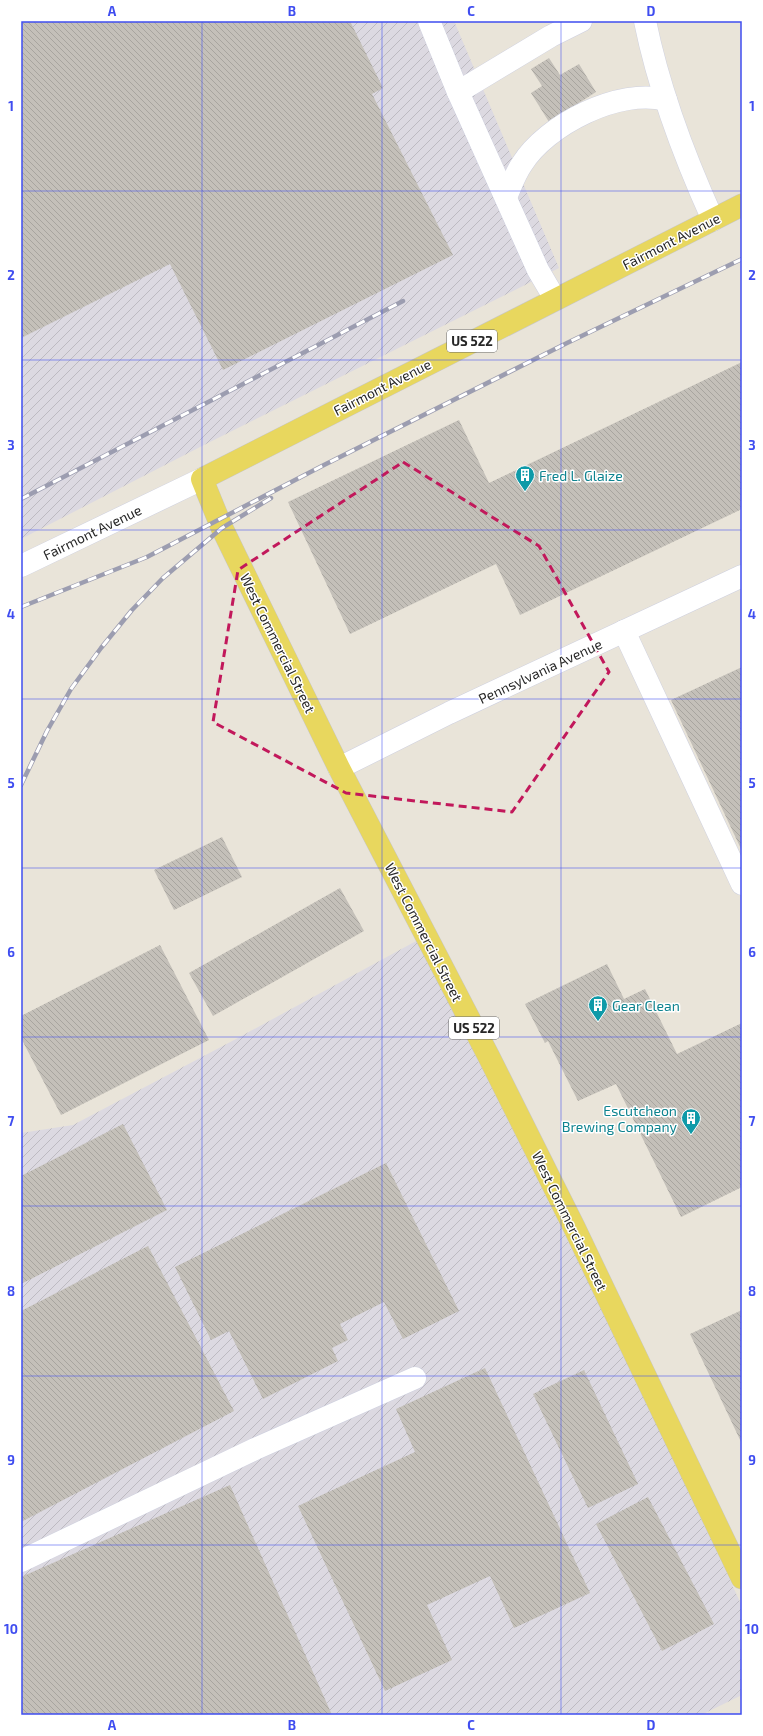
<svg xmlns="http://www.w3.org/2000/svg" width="763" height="1736" viewBox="0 0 763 1736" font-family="'Exo 2',sans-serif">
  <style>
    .industrial { fill: url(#industrial-furrows) }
    .building { fill: url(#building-back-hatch) }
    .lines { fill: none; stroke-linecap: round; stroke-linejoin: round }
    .minor-casing { stroke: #ced0df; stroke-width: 23 }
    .major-casing { stroke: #c7c7c7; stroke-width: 23 }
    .minor { stroke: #fff; stroke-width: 22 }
    .major { stroke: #e8d75e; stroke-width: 22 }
    .rail-casing { stroke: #9c9db0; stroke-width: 4.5 }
    .rail { stroke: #fff; stroke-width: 3; stroke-dasharray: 9; stroke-linecap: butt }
    .marked { fill: none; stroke: #c2185b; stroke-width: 3; stroke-dasharray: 8 5; stroke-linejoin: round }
    .grid { fill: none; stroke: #3f4df0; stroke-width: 1; stroke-opacity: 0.55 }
    .labels { text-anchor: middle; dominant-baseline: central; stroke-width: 3; stroke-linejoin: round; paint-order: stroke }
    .shield { fill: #fff; stroke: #686868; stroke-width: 1 }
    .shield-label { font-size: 13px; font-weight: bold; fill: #272727 }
    .street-label { font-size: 14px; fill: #272727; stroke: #fff }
    .culture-label { font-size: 14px; fill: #0d838f; stroke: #fff; text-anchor: start }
    .neatline { fill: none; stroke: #3f4df0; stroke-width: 1.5 }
    .grid-label { font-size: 13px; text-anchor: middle; font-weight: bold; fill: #3f4df0 }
  </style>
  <defs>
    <pattern id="industrial-furrows" width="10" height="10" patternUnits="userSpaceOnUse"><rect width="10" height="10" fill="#dcd9e1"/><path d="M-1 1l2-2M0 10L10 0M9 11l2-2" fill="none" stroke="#bdbac1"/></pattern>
    <pattern id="building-back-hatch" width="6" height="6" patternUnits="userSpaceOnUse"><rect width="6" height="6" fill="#c4c0b9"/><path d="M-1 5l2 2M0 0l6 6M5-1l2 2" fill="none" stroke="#a8a59f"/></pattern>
  </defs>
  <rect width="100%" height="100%" fill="#e9e4d9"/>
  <g class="industrial">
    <path d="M21,21H454L559,268L204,445L21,539Z"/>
    <path d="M418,940L625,1356L742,1606V1695L701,1715H21V1133L73,1125L236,1039Z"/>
  </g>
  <g class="building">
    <path d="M21,21H350L383,88L372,94L453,255L223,370L170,264L21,338Z"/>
    <path d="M549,58L560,75L579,64L596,92L549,122L531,93L542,86L531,69Z"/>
    <path d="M742,362V509L520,615L496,564L350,634L288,502L459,420L489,483Z"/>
    <path d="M742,667V851L671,700Z"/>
    <path d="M222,837L242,877L174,910L154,870Z"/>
    <path d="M340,888L364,931L213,1016L189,973Z"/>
    <path d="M160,945L209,1040L61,1115L21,1038V1016Z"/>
    <path d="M607,964L624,999L645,989L677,1054L742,1023V1187L681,1217L616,1084L578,1101L548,1041L545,1043L525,1004Z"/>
    <path d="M123,1124L167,1210L21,1284V1176Z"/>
    <path d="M386,1163L459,1311L403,1339L384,1302L340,1324L348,1340L332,1348L338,1361L263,1399L229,1331L211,1340L175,1267Z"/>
    <path d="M148,1246L234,1411L21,1522V1311Z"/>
    <path d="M742,1310V1444L690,1334Z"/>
    <path d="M485,1368L590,1593L514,1628L490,1576L427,1605L452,1660L385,1691L298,1506L415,1452L396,1409Z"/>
    <path d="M584,1370L638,1484L588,1508L533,1394Z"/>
    <path d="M230,1485L332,1715H23L21,1710V1577Z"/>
    <path d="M648,1497L714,1624L662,1651L596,1524Z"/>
  </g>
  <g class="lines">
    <defs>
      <g id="minor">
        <path d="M429,21L458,92L538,270L555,299"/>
        <path d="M645,21C659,90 684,156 713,220"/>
        <path d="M458,92L551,36L581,21"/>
        <path d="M506,197C511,186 515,174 522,164C546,125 620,87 666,100"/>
        <path d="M21,566L202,479"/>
        <path d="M624,631L742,884"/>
        <path d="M339,768L449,713L742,576"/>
        <path d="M21,1561L255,1449L415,1378"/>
      </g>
      <path id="major" d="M742,205L202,479L222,528L339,768L489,1057L574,1227L742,1578"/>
    </defs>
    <use href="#minor" class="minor-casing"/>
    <use href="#major" class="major-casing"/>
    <use href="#minor" class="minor"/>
    <use href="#major" class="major"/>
    <defs>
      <g id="rail">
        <path d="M21,499L403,301"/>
        <path d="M21,607L147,557L322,466L567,343L742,259"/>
        <path d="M21,785L47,731L71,689L101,648L132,610L163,578L222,528L271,498"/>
      </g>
    </defs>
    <use href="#rail" class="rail-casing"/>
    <use href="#rail" class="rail"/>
  </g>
  <path class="marked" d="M403,462L539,546L609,672L512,812L346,793L213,722L238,570Z"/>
  <path class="grid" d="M202,21V1715M382,21V1715M561,21V1715M21,191H742M21,360H742M21,530H742M21,699H742M21,868H742M21,1037H742M21,1206H742M21,1376H742M21,1545H742"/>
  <defs>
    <symbol id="building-pin" viewBox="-11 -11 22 30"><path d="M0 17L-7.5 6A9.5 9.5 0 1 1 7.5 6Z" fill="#0f9aa8" stroke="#fff"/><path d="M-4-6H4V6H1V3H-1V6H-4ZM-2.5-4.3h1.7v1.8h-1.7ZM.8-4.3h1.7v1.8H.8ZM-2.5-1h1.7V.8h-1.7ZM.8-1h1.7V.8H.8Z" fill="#fff"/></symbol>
  </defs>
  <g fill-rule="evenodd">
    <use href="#building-pin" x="514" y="464" width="22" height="30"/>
    <use href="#building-pin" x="587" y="994" width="22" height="30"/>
    <use href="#building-pin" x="680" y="1107" width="22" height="30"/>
  </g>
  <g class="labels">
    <g class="shield">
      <rect x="447" y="330" width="50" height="22" rx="3"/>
      <rect x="449" y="1017" width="50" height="22" rx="3"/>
    </g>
    <g class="shield-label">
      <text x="472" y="341">US 522</text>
      <text x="474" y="1028">US 522</text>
    </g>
    <g class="street-label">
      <text transform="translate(671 241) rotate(-27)">Fairmont Avenue</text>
      <text transform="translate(382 387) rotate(-27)">Fairmont Avenue</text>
      <text transform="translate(92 532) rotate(-26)">Fairmont Avenue</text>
      <text transform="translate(278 643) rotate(64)">West Commercial Street</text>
      <text transform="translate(540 671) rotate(-25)">Pennsylvania Avenue</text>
      <text transform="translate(424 932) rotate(63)">West Commercial Street</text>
      <text transform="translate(570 1221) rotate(64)">West Commercial Street</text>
    </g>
    <g class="culture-label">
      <text x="539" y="475">Fred L. Glaize</text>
      <text x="612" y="1005">Gear Clean</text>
      <text x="677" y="1110" text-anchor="end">Escutcheon<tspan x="677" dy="16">Brewing Company</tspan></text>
    </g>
  </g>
  <rect width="763" height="1736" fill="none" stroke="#ffffff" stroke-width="44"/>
  <rect x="22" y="22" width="719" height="1692" class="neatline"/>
  <g class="grid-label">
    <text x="112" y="16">A</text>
    <text x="292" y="16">B</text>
    <text x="471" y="16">C</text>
    <text x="651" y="16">D</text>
    <text x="11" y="111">1</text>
    <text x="752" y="111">1</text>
    <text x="11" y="280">2</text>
    <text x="752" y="280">2</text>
    <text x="11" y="450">3</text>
    <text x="752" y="450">3</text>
    <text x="11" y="619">4</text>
    <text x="752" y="619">4</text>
    <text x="11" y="788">5</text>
    <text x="752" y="788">5</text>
    <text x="11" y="957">6</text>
    <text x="752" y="957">6</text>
    <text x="11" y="1126">7</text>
    <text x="752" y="1126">7</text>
    <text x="11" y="1296">8</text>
    <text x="752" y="1296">8</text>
    <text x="11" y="1465">9</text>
    <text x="752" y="1465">9</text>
    <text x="11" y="1634">10</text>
    <text x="752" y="1634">10</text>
    <text x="112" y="1730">A</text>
    <text x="292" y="1730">B</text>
    <text x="471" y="1730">C</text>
    <text x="651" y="1730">D</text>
  </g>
</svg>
